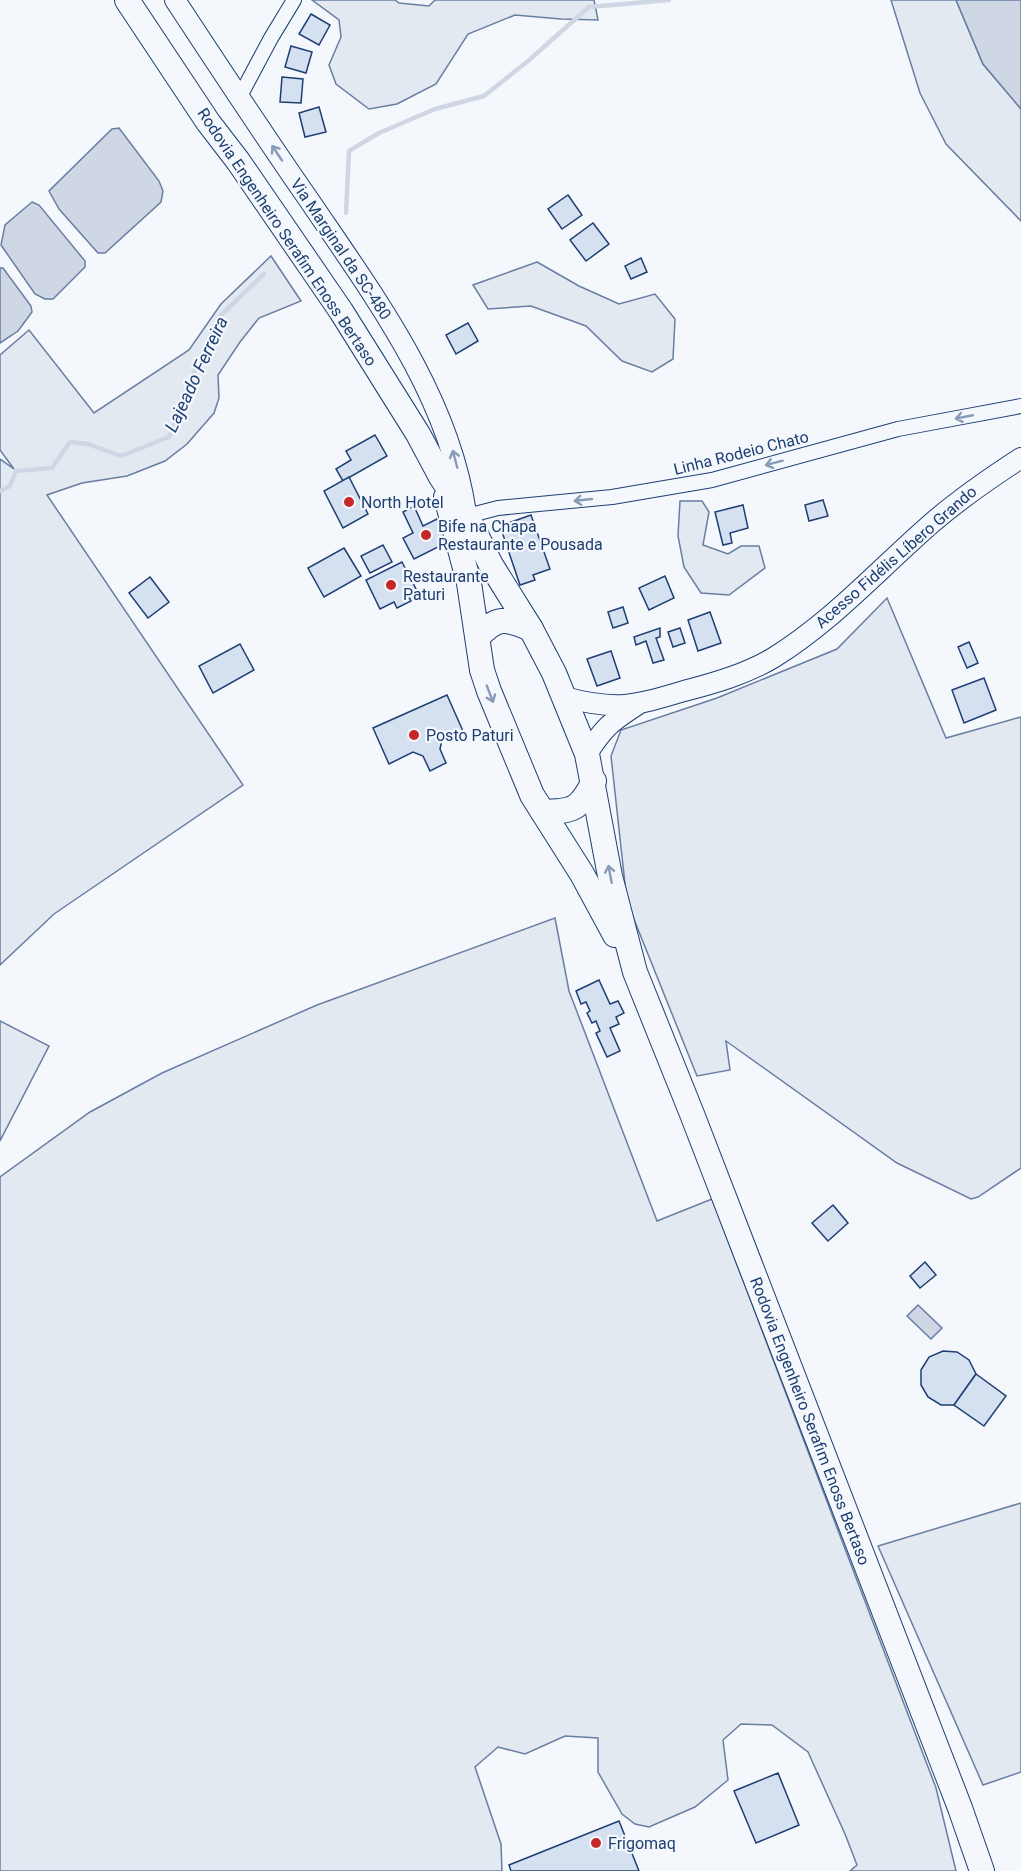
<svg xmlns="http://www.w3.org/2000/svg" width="1021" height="1871" viewBox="0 0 1021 1871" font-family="Roboto,sans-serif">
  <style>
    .green { fill: #e3e9f0; stroke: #687fa3; stroke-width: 1.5 }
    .water { fill: #cfd7e4; stroke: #687fa3; stroke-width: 1.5 }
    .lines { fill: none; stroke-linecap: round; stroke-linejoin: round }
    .stream { stroke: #cfd7e4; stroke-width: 4.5 }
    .building { fill: #d5e0f0; stroke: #1d3f73; stroke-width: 1.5 }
    .street-casing { stroke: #1d3f73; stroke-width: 16 }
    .secondary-casing { stroke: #1d3f73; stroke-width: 22 }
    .highway-casing { stroke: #1d3f73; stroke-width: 26 }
    .street { stroke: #f4f7fb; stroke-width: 14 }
    .secondary { stroke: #f4f7fb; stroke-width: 20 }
    .highway { stroke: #f4f7fb; stroke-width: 24 }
    .oneway { stroke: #889bb7 }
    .poi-dot { fill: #c62828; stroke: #f4f7fb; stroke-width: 2 }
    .labels { text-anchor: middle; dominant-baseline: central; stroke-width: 4.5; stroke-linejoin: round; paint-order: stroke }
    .street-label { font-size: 16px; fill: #1d3f73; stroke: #f4f7fb }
    .poi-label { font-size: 16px; fill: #1d3f73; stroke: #f4f7fb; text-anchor: start }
    .water-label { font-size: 18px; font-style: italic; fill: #1d3f73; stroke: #f4f7fb }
  </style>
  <rect width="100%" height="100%" fill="#f4f7fb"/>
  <g class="green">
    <path d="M312,0H395L399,3L429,6L435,0H594L598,20L561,19L515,15L468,34L436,84L397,104L369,109L336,84L329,65L341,37L339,20Z"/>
    <path d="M891,0H956L983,64L1021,109V221L946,144L920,93Z"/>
    <path d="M271,256L301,301L259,318L240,342L218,375L219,398L214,413L187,444L165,461L127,476L82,483L47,495L243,785L54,914L0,965V459L14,469L0,450V355L29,330L94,413L189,350L221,304Z"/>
    <path d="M537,262L579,286L619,304L655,294L675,319L673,359L652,372L622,361L586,326L531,306L488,309L473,285Z"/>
    <path d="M680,501H702L709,512L703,545L728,554L741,546H759L765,568L729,595L701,593L684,567L678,536Z"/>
    <path d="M887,598L946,738L1021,717V1168L978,1197L971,1199L897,1163L726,1041L730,1070L697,1076L627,902L611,756L621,730L717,698L837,649Z"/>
    <path d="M555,918L569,991L657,1221L712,1199L936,1788L956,1871H850L857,1865L845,1834L808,1752L772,1725L741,1724L723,1740L728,1780L695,1807L649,1827L635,1824L622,1814L598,1772V1738L565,1736L525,1754L498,1747L475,1767L501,1844L502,1871H0V1177L90,1112L162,1073L317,1005Z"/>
    <path d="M0,1021L49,1046L0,1141Z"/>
    <path d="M1021,1503V1772L983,1785L878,1546Z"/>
  </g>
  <g class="water">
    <path d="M956,0H1021V109L983,64Z"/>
    <path d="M119,128L159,181L163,191L161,202L105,253H98L59,209L49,191L112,129Z"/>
    <path d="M32,202L39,205L85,261V267L53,299H45L35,294L1,245L5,225Z"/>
    <path d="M0,268H3L31,306L32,312L18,331L0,343Z"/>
    <path d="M918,1305L942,1328L931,1339L907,1316Z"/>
  </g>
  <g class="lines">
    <g class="stream">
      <path d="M346,213L349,151L379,133L435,109L484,96L528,61L589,7L669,0"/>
      <path d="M0,491L10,486L16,471L52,468L70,442L88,444L121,456L169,437L197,365L219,317L264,274"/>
    </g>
  </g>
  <g class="building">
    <path d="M311,14L330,25L319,45L299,34Z"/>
    <path d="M291,46L312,52L306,73L285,67Z"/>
    <path d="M282,77L303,79L301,103L280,102Z"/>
    <path d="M319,107L326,132L305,137L299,113Z"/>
    <path d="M568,195L582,215L562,229L548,209Z"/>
    <path d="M593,223L609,244L586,261L570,240Z"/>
    <path d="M641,258L647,272L631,279L625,266Z"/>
    <path d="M468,323L478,341L456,354L446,335Z"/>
    <path d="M375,435L387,456L343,481L336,469L351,460L346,451Z"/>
    <path d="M349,477L368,514L343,528L324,491Z"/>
    <path d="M823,500L828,516L809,521L805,505Z"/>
    <path d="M743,505L748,528L730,533L732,543L723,545L715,512Z"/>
    <path d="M414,506L423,526L437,519L448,542L414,559L403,538L413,533L403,512Z"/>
    <path d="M531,515L550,569L533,575L535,580L520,585L500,526Z"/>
    <path d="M383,545L392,562L370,573L361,556Z"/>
    <path d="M344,548L361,576L324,597L308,568Z"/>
    <path d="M402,562L417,591L408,595L411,601L397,608L394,602L380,609L366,580Z"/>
    <path d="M665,576L674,598L649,610L639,588Z"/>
    <path d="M150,577L169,602L148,618L129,593Z"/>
    <path d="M623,607L628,623L613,628L608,612Z"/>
    <path d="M710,612L721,643L698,651L688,620Z"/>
    <path d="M660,628V637L656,638L664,660L653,663L646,641L636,645L634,637Z"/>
    <path d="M680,628L685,643L673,647L668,632Z"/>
    <path d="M969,642L978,663L967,668L958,647Z"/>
    <path d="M240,644L254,670L213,693L199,666Z"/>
    <path d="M611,651L620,678L597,686L587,659Z"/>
    <path d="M984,678L996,710L964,723L952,690Z"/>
    <path d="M447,695L463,731L442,740L440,749L446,763L430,771L423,756L413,752L389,764L373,728Z"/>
    <path d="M599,980L610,1004L618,1001L624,1013L616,1017L619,1024L610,1028L620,1051L607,1057L596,1033L600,1031L596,1021L592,1023L587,1013L590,1011L586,1002L581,1004L576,991Z"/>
    <path d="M833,1205L848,1223L828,1241L812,1223Z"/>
    <path d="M925,1262L936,1275L920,1288L910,1276Z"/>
    <path d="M943,1351L957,1352L969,1360L976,1374L954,1405H941L928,1397L921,1385V1370L929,1357Z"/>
    <path d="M976,1374L1006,1396L984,1426L954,1405Z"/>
    <path d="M778,1773L799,1825L756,1843L734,1791Z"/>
    <path d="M619,1821L639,1871H511L509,1865Z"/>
  </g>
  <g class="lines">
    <defs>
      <g id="street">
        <path d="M239,98L271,38L294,0"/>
        <path d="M467,516L498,508L612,497L712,480L898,429L1021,406"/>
      </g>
      <g id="secondary">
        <path d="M175,0C219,67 263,134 309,200C374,296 449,395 466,513"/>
        <path d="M564,697C616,711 634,706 684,691C715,683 746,674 773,658C833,621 880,568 933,522C960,499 990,478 1021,458"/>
        <path d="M587,754C604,727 611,722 637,705"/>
      </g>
      <g id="highway">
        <path d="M127,0L208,122L238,161L341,311L418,434L441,477L467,516L491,565L531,629L554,673L587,754L610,876L635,972L692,1114L960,1808L982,1871"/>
        <path d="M446,497L469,583L482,670L489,691L532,795L582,874L615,935"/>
        <path d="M478,637C497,616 505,618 531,629"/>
        <path d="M543,812C574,811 579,810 594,781"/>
      </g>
    </defs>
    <use href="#street" class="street-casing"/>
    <use href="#secondary" class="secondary-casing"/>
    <use href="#highway" class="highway-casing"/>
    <use href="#street" class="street"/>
    <use href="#secondary" class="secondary"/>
    <use href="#highway" class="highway"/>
  </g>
  <defs><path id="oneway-shaft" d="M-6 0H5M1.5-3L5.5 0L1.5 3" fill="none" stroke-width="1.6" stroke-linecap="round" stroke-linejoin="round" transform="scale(1.5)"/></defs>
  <g class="oneway">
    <use href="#oneway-shaft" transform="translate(277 153) rotate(-124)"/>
    <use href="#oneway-shaft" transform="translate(964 417) rotate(169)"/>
    <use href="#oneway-shaft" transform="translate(455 459) rotate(-105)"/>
    <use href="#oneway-shaft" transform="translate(774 463) rotate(165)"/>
    <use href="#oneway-shaft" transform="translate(583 500) rotate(174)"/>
    <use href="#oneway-shaft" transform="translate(490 694) rotate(69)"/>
    <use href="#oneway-shaft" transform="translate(610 874) rotate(-101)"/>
  </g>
  <g class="poi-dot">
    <circle cx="349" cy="502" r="6"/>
    <circle cx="426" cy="535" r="6"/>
    <circle cx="391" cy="585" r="6"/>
    <circle cx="414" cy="735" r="6"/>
    <circle cx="596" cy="1843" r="6"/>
  </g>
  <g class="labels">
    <g class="street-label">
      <text transform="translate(287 237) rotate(56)">Rodovia Engenheiro Serafim Enoss Bertaso</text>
      <text transform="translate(341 249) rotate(56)">Via Marginal da SC-480</text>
      <text transform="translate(741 453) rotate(-14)">Linha Rodeio Chato</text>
      <text transform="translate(896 557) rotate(-41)">Acesso Fidélis Líbero Grando</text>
      <text transform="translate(810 1421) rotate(69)">Rodovia Engenheiro Serafim Enoss Bertaso</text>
    </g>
    <g class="poi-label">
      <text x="361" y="502">North Hotel</text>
      <text x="438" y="526">Bife na Chapa<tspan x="438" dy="18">Restaurante e Pousada</tspan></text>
      <text x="403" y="576">Restaurante<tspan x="403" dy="18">Paturi</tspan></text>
      <text x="426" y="735">Posto Paturi</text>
      <text x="608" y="1843">Frigomaq</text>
    </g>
    <g class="water-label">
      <text transform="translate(196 374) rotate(-65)">Lajeado Ferreira</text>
    </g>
  </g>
</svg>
